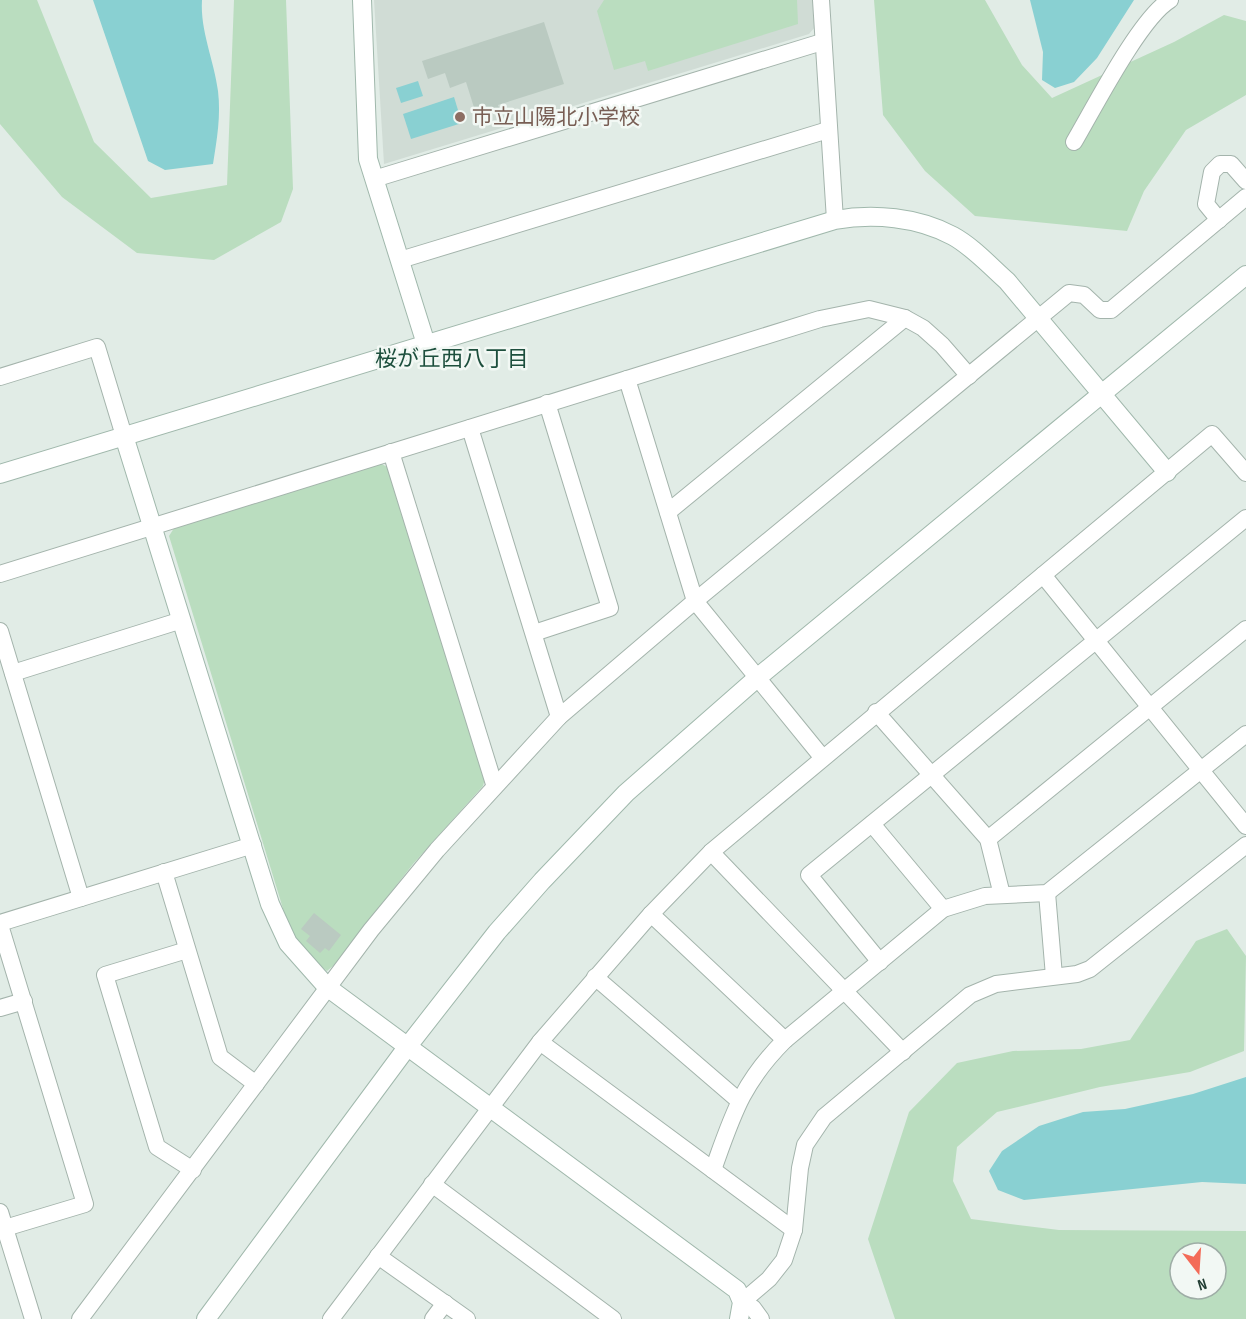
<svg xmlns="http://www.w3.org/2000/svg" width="1246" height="1319" viewBox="0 0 1246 1319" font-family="'Sofia Sans Condensed','Noto Sans JP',sans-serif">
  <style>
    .built { fill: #d0dcd5 }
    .green { fill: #baddbf; fill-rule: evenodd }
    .water { fill: #89d0d2 }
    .building { fill: #bacac1 }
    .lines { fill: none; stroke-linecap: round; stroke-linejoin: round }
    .street-casing { stroke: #a4b4ac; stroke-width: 18 }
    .secondary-casing { stroke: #a0b8ac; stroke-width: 20 }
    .street { stroke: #fff; stroke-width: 16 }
    .secondary { stroke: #fff; stroke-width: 18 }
    .education-dot { fill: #8d6e63; stroke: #f2f8f4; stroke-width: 2 }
    .labels { text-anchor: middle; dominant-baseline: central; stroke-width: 5; stroke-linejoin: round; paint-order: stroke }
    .education-label { font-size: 21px; fill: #785e54; stroke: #f2f8f4; text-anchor: start }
    .neighbourhood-label { font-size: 22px; fill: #1d4f3d; stroke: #f2f8f4 }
  </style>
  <rect width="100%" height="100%" fill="#e1ece6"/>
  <path class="built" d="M374,0H813L815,27L809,34L384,164Z"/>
  <g class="green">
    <path d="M0,0H37L94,142L151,198L227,185L234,0H286L293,189L281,222L214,260L137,253L62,197L0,124Z"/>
    <path d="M604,0H797L798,24L648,71L645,61L614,70L597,11Z"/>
    <path d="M874,0H985L1022,65L1052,98L1174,42L1224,15L1246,21V95L1186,130L1144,191L1127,231L975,216L925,171L883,115Z"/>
    <path d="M378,462L389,468L486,775L483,786L413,864L334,965L327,971L306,954L288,925L169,536L176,525Z"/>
    <path d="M1227,929L1246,956L1244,1051L1190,1072L1100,1087L997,1112L957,1147L953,1181L971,1219L1059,1230L1246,1231V1319H895L868,1239L909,1112L957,1063L1013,1051L1081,1049L1130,1040L1196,941ZM1180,1253H1216V1289H1180Z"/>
  </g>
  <g class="water">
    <path d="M93,0H202C200,31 214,60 218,91C221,116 217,139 213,164L165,170L148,161Z"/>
    <path d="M1030,0H1134L1097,58L1074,82L1055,88L1042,80L1043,52Z"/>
    <path d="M418,81L423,96L401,103L396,88Z"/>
    <path d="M454,97L462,123L411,139L403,114Z"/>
    <path d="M1246,1077V1184L1202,1182L1024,1200L998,1190L989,1171L1002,1151L1039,1126L1083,1112L1125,1109L1193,1094Z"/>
  </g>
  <g class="building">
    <path d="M544,22L564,84L498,105L500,110L477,117L466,82L450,88L445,73L428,79L422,61Z"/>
    <path d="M314,913L341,935L329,951L325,948L320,953L306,941L310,936L301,929Z"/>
  </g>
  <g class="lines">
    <defs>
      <g id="street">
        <path d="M821,0L835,220"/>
        <path d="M1074,142C1094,108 1140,18 1170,0"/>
        <path d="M374,179L822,42"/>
        <path d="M1219,220L1206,204L1212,172L1220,164H1231L1246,181"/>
        <path d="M400,260L828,130"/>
        <path d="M0,377L97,347L124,436"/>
        <path d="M627,379L695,601L822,757"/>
        <path d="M470,428L559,717"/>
        <path d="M391,452L494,784"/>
        <path d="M668,512L905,318"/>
        <path d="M0,574L820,319L869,309L905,318L923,328L942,345L969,376"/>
        <path d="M1043,575L1246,826"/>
        <path d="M0,631L81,898"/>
        <path d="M534,633L610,608L547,403"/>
        <path d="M13,673L182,620"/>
        <path d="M876,712L988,839L1002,895"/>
        <path d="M872,824L943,909"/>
        <path d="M988,839L1246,629"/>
        <path d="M711,852L903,1052"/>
        <path d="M164,872L220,1057L256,1084"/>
        <path d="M1047,893L1054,976"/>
        <path d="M651,914L785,1040"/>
        <path d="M0,923L253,845"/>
        <path d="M0,925L85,1204L5,1228"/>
        <path d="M187,950L105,975L157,1147L193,1170"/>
        <path d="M880,962L809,875L1246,518"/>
        <path d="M595,977L738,1100"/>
        <path d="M0,1008L24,1001"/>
        <path d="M540,1042L794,1230"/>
        <path d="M713,1170C733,1114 742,1083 785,1040L943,909L985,896L1047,893L1246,734"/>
        <path d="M432,1184L613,1319"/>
        <path d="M0,1212L33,1319"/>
        <path d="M378,1256L467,1319"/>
        <path d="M80,1319L371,930L437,850L559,717L695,601L1069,293L1084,295L1100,310H1111L1246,197"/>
        <path d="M331,1319L540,1042L651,914L711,852L1212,434L1246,473"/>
        <path d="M433,1319L445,1303"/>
        <path d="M761,1319L753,1308L742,1302L769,1279L784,1260L794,1230L800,1168L805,1145L824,1117L970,995L996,984L1077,974L1090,969L1246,845"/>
      </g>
      <g id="secondary">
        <path d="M362,0L368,159L426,344"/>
        <path d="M124,436L270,904L288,943L327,987L737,1290L742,1302L739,1319"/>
        <path d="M0,474L835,220C873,213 918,217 953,236C973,247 990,266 1007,281L1167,472"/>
        <path d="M206,1319L408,1046L497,932L542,881L626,793L757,678L1246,275"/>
      </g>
    </defs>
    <use href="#street" class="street-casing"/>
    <use href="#secondary" class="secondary-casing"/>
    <use href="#street" class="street"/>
    <use href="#secondary" class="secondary"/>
  </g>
  <circle class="education-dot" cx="460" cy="117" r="6"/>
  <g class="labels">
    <g class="education-label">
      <text x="472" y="117">市立山陽北小学校</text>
    </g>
    <g class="neighbourhood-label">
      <text x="452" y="359">桜が丘西八丁目</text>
    </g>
  </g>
  <g transform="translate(1198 1271) rotate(163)"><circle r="28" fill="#f2f8f4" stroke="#9eada6" stroke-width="1.5"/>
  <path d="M0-4.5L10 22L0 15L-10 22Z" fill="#f36b58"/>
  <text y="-9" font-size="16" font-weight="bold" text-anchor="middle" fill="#213d32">N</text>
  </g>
</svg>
